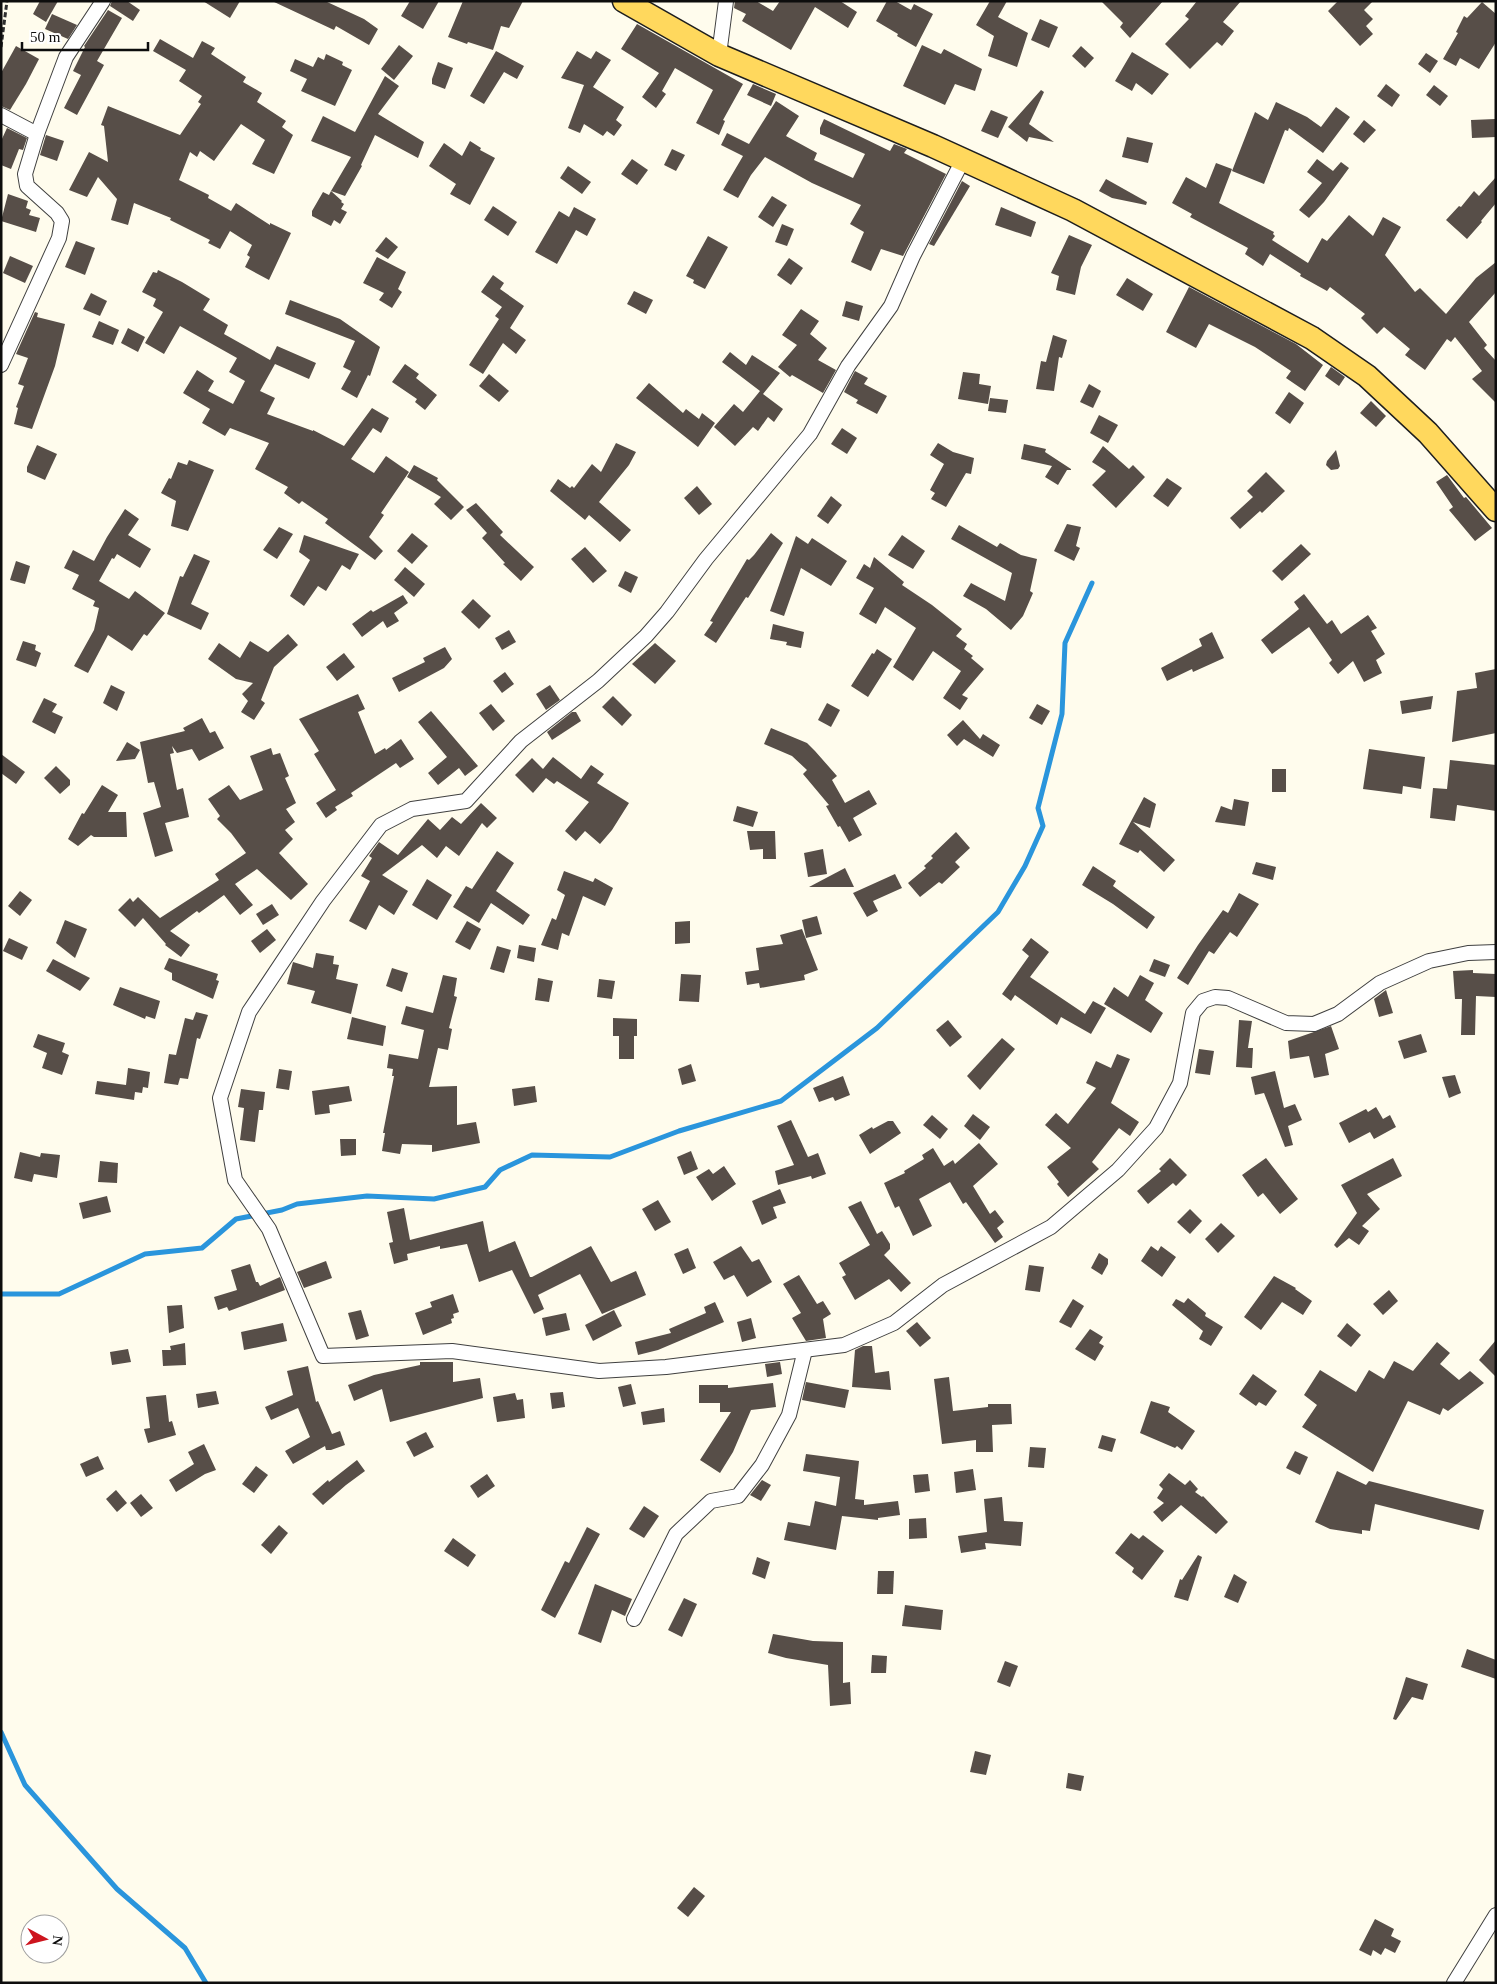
<svg xmlns="http://www.w3.org/2000/svg" width="1497" height="1984" viewBox="0 0 1497 1984" font-family="'Times New Roman',serif">
  <style>
    .lines { fill: none; stroke-linecap: round; stroke-linejoin: round }
    .stream { stroke: #2a95dc; stroke-width: 5 }
    .building { fill: #574e48 }
    .minor-casing { stroke: #404040; stroke-width: 16 }
    .primary-casing { stroke: #1e1e1e; stroke-width: 25 }
    .path { stroke: #2f2f2f; stroke-width: 3; stroke-dasharray: 5 2.5; stroke-linecap: butt }
    .minor { stroke: #fff; stroke-width: 14 }
    .primary { stroke: #ffd85d; stroke-width: 22 }
  </style>
  <rect width="100%" height="100%" fill="#fffced"/>
  <g class="lines">
    <g class="stream">
      <path d="M1,1294H59L145,1254L202,1248L236,1219L282,1210L297,1204L367,1196L434,1199L485,1187L500,1170L532,1155L610,1157L679,1131L781,1101L877,1028L998,912L1025,866L1043,826L1038,808L1062,714L1065,643L1092,583"/>
      <path d="M1,1732L25,1785L117,1889L185,1948L206,1983"/>
    </g>
  </g>
  <g class="building">
    <path d="M40,1H58L46,22L33,14Z"/>
    <path d="M112,1H127L140,10L133,21L110,6Z"/>
    <path d="M203,1H240L230,18Z"/>
    <path d="M272,1H325L364,19L378,29L369,45L336,26L334,30Z"/>
    <path d="M410,1H439L423,29L401,16Z"/>
    <path d="M463,1H523L509,28L501,26L493,50L468,42L467,44L448,37Z"/>
    <path d="M735,1H756L773,11L780,1H840L857,12L848,28L815,7L791,50L742,21L746,14L734,8Z"/>
    <path d="M887,1H895L911,10L914,4L933,14L916,47L897,36L898,34L876,21Z"/>
    <path d="M990,1H1007L998,17L1028,33L1017,67L988,56L994,36L976,25Z"/>
    <path d="M1101,1H1163L1130,38L1120,27L1123,23Z"/>
    <path d="M1197,1H1241L1223,22L1234,31L1222,46L1217,42L1190,69L1165,44L1189,19L1185,16Z"/>
    <path d="M1338,1H1373L1364,10L1373,19L1366,26L1373,34L1360,46L1328,11Z"/>
    <path d="M1482,2L1496,14V42L1479,69L1460,58L1456,66L1443,59L1458,33L1456,32L1464,16L1467,18Z"/>
    <path d="M108,10L122,18L97,61L104,65L77,115L64,108L81,75L73,71L85,47L84,46Z"/>
    <path d="M52,14L77,25L68,39L45,29Z"/>
    <path d="M1040,19L1058,27L1049,48L1031,40Z"/>
    <path d="M637,24L743,84L723,120L725,121L719,135L696,123L713,90L675,68L662,91L666,94L656,108L642,97L659,73L621,49Z"/>
    <path d="M160,39L193,58L202,41L215,48L211,54L246,77L243,82L262,93L257,102L286,121L282,127L293,135L274,174L252,164L265,140L241,124L214,161L200,151L197,157L190,152L179,180L209,195L208,198L231,211L236,203L270,225V223L291,233L269,280L245,267L250,257L247,255L252,245L230,231L220,249L208,243L210,240L170,220L171,218L134,203L128,225L111,220L117,199L98,177L87,197L69,190L89,152L108,162L104,126L101,125L108,106L180,135L201,104L198,102L202,96L179,81L186,70L153,51Z"/>
    <path d="M399,45L413,56L394,80L381,69Z"/>
    <path d="M922,45L941,54L944,49L982,69L975,91L955,84L945,105L903,86Z"/>
    <path d="M16,46L39,59L26,84L10,110L1,106V73Z"/>
    <path d="M1081,46L1094,58L1085,68L1072,56Z"/>
    <path d="M496,51L524,66L517,79L504,72L484,104L470,96Z"/>
    <path d="M577,51L591,59L596,51L611,60L593,87L624,107L616,120L622,125L614,136L607,131L603,136L584,124L580,133L568,128L584,85L561,78Z"/>
    <path d="M1132,52L1169,74L1152,95L1136,83L1132,91L1115,81Z"/>
    <path d="M1426,53L1438,61L1430,73L1418,64Z"/>
    <path d="M326,54L343,62L342,65L352,70L335,106L301,91L307,79L290,71L295,59L313,67L318,57L324,60Z"/>
    <path d="M438,62L453,68L445,89L432,84V79Z"/>
    <path d="M385,76L399,86L378,114L424,142L418,158L375,135L361,165L362,166L345,196L331,191L351,157L311,141L323,116L355,132Z"/>
    <path d="M753,84L776,94L771,106L747,95Z"/>
    <path d="M1386,84L1400,95L1392,107L1377,96Z"/>
    <path d="M1434,85L1448,96L1440,106L1426,95Z"/>
    <path d="M1041,90L1044,92L1029,124L1054,142L1029,137L1027,142L1008,127Z"/>
    <path d="M776,101L799,116L786,136L817,153L814,160L853,178L865,154L820,134V128L824,119L890,151L894,144L907,149L904,153L946,174L903,256L881,249L871,271L851,262L864,232L850,224L861,205L812,183L765,157L751,175L738,198L723,190L743,156L721,145L727,133L749,144Z"/>
    <path d="M1276,102L1307,117L1321,127L1336,107L1350,117L1323,153L1289,128L1288,131L1285,130L1264,184L1232,171L1255,112L1268,120Z"/>
    <path d="M991,110L1008,117L998,138L981,131Z"/>
    <path d="M1495,119L1496,137L1472,138L1471,120Z"/>
    <path d="M1364,120L1376,130L1364,143L1353,134Z"/>
    <path d="M7,128L27,138L23,150L19,149L11,169L1,165V141Z"/>
    <path d="M46,135L64,141L57,161L40,155Z"/>
    <path d="M1127,137L1153,143L1148,163L1122,157Z"/>
    <path d="M470,141L481,148L480,150L495,158L470,205L450,194L456,184L429,166L444,143L462,156Z"/>
    <path d="M672,149L685,155L676,171L664,165Z"/>
    <path d="M632,159L648,170L637,185L621,174Z"/>
    <path d="M1317,159L1333,171L1341,162L1349,168L1324,202L1309,218L1299,210L1322,183L1307,172Z"/>
    <path d="M1216,163L1232,169L1219,203L1274,232L1273,234L1275,236L1272,240L1308,263L1322,238L1327,241L1349,215L1373,236L1383,217L1401,227L1385,255L1415,292L1420,288L1446,314L1476,278L1496,262V292L1469,322L1487,345L1484,348L1496,361V403L1472,379L1482,371L1455,337L1451,342L1447,339L1425,370L1405,355L1410,349L1384,327L1377,334L1361,318L1365,314L1330,287L1327,291L1300,276L1301,274L1270,254L1263,266L1245,254L1248,248L1190,217L1192,214L1172,203L1186,177L1206,188Z"/>
    <path d="M568,166L591,182L582,194L560,178Z"/>
    <path d="M1496,177V203L1481,221L1482,222L1467,239L1446,220L1459,206L1461,207L1474,191L1479,196Z"/>
    <path d="M1106,179L1147,202L1146,205L1112,198L1099,191Z"/>
    <path d="M962,181L970,186L934,246L929,244Z"/>
    <path d="M331,191L342,201L341,202L344,204L341,209L347,212L340,224L334,220L331,226L312,216V211L323,192L329,195Z"/>
    <path d="M8,194L28,201L26,208L31,210L29,215L40,218L36,232L1,221Z"/>
    <path d="M772,196L787,205L773,227L758,217Z"/>
    <path d="M493,206L517,222L508,236L484,220Z"/>
    <path d="M574,207L596,219L587,236L576,230L557,264L535,252L559,211L569,217Z"/>
    <path d="M1001,207L1036,222L1031,237L995,225Z"/>
    <path d="M782,224L794,229L787,246L775,242Z"/>
    <path d="M1069,235L1092,245L1081,267L1075,295L1056,290L1059,276L1051,273Z"/>
    <path d="M708,236L728,247L705,289L693,283L694,280L686,276Z"/>
    <path d="M386,237L398,247L388,259L375,251Z"/>
    <path d="M76,241L95,248L85,275L65,267Z"/>
    <path d="M10,256L33,266L25,283L3,273Z"/>
    <path d="M377,257L406,272L398,289L402,292L392,308L379,300L384,293L363,283Z"/>
    <path d="M789,258L803,268L791,285L777,275Z"/>
    <path d="M158,270L182,282L210,299L203,310L228,325L224,334L270,360L277,346L316,363L309,379L275,364L260,391L275,398L267,414L313,431V430L344,446L372,408L389,418L381,433L373,428L351,459L374,473L386,456L409,472L381,513L384,515L369,537L383,551L375,560L325,523L328,519L302,501L299,504L284,493L288,487L255,469L269,443L230,428L225,436L202,423L210,409L183,393L197,370L214,381L208,391L233,404L245,381L229,372L237,358L180,326L164,354L145,343L163,312L153,306L156,299L142,292L153,272L157,273Z"/>
    <path d="M493,275L504,283L500,289L524,306L510,328L526,340L516,354L503,343L483,374L469,365L499,319L495,316L502,307L481,292Z"/>
    <path d="M1127,278L1153,294L1143,311L1116,295Z"/>
    <path d="M1189,287L1296,344L1323,365L1305,391L1286,378L1291,371L1255,347L1209,324L1196,348L1166,332Z"/>
    <path d="M634,291L653,300L646,314L627,304Z"/>
    <path d="M91,293L107,301L100,316L83,309Z"/>
    <path d="M290,300L340,319L380,347L370,376L368,375L357,398L341,389L351,371L343,367L355,341L285,314Z"/>
    <path d="M846,301L863,306L859,321L842,316Z"/>
    <path d="M801,309L819,321L810,334L827,348L818,360L836,370L823,393L792,375L790,377L778,367L797,345L782,335Z"/>
    <path d="M35,312L38,313L37,317L65,324L55,366L32,429L14,424L18,408L16,407L24,386L18,384L28,358L16,354Z"/>
    <path d="M99,321L119,330L113,345L92,337Z"/>
    <path d="M128,328L145,337L138,352L121,343Z"/>
    <path d="M1053,335L1067,340L1062,358L1059,357L1054,391L1036,389L1041,361L1046,362Z"/>
    <path d="M730,352L746,365L752,355L780,373L763,394L783,409L774,422L768,417L758,431L753,427L735,446L714,427L734,404L743,412L760,391L722,362Z"/>
    <path d="M405,364L419,374L416,378L437,395L425,410L415,402L417,399L392,382Z"/>
    <path d="M1331,367L1345,377L1339,386L1325,376Z"/>
    <path d="M855,371L868,378L864,384L887,396L877,414L856,403L858,400L844,392Z"/>
    <path d="M963,372L980,374L979,384L991,386L988,404L958,399Z"/>
    <path d="M489,374L509,391L499,402L479,386Z"/>
    <path d="M649,383L683,413L686,409L699,419L702,413L715,423L698,447L636,398Z"/>
    <path d="M1089,384L1101,391L1093,408L1080,402Z"/>
    <path d="M1289,392L1304,403L1290,424L1275,413Z"/>
    <path d="M990,398L1008,400L1006,413L988,411Z"/>
    <path d="M1371,401L1386,416L1376,427L1360,413Z"/>
    <path d="M1099,415L1118,425L1108,443L1090,433Z"/>
    <path d="M842,428L857,438L847,454L831,444Z"/>
    <path d="M616,443L636,452L629,465L599,502L631,530L620,542L589,515L585,520L550,491L558,479L570,488L572,486L574,488L592,464L601,472Z"/>
    <path d="M938,443L953,452L974,458L971,474L966,473L946,507L931,499L935,493L930,490L944,464L930,455Z"/>
    <path d="M1024,444L1046,449L1045,452L1071,469V470H1067L1058,485L1045,477L1052,466L1021,459Z"/>
    <path d="M37,445L57,454L45,480L27,472V467Z"/>
    <path d="M1103,446L1129,469L1133,465L1145,477L1116,508L1092,485L1106,471L1092,462Z"/>
    <path d="M1336,450L1340,466L1338,469L1331,470L1326,465L1327,461Z"/>
    <path d="M189,460L214,470L188,531L171,526L176,501L161,493L169,478L171,479L178,462L187,465Z"/>
    <path d="M414,465L438,478L437,480L464,507L451,520L434,504L441,497L407,477Z"/>
    <path d="M1266,472L1285,491L1262,513L1260,511L1240,529L1230,518L1253,497L1247,491Z"/>
    <path d="M1447,475L1464,498L1466,497L1492,528L1475,541L1449,510L1453,507L1436,482Z"/>
    <path d="M1167,478L1182,488L1168,507L1153,496Z"/>
    <path d="M697,486L712,504L699,515L684,498Z"/>
    <path d="M831,496L842,505L828,524L817,516Z"/>
    <path d="M476,503L503,532L500,535L534,567L521,581L503,564L505,563L482,538L487,533L466,510Z"/>
    <path d="M125,509L139,519L128,535L151,549L140,568L117,554L114,559L112,558L99,581L129,599L135,591L165,613L147,636L144,634L132,651L108,635L88,673L74,666L94,630L99,608L93,606L95,601L72,589L79,575L64,568L73,550L94,561L107,537Z"/>
    <path d="M1067,524L1081,527L1076,546L1080,548L1074,561L1054,551Z"/>
    <path d="M959,525L997,547L1000,543L1021,555L1037,559L1030,591L1033,593L1023,616L1011,630L986,609L963,596L971,583L1005,601L1012,573L951,539Z"/>
    <path d="M279,527L293,534L277,559L263,550Z"/>
    <path d="M412,533L428,546L412,564L397,551Z"/>
    <path d="M771,533L783,543L748,598L746,597L716,643L704,635L713,622L710,621L747,559L749,560L754,555Z"/>
    <path d="M304,535L359,554L350,570L342,565L326,591L318,586L304,606L290,596L310,560L299,552Z"/>
    <path d="M902,535L925,551L913,569L888,555Z"/>
    <path d="M796,536L808,544L812,538L847,561L831,586L801,568L784,616L770,611Z"/>
    <path d="M1301,544L1311,554L1282,581L1272,571Z"/>
    <path d="M585,547L607,571L593,583L571,559Z"/>
    <path d="M194,554L210,561L191,604L209,613L201,630L167,614L180,576L183,577Z"/>
    <path d="M874,557L904,582L902,585L932,605L962,629L956,636L967,644L964,649L973,656L971,658L984,669L962,695L968,698L960,710L943,698L961,671L933,651L913,681L893,667L916,628L885,607L876,624L859,614L874,588L856,578L864,564L870,568Z"/>
    <path d="M16,561L30,566L25,584L10,580Z"/>
    <path d="M405,567L425,584L414,597L394,580Z"/>
    <path d="M625,571L638,577L631,593L618,586Z"/>
    <path d="M1304,594L1327,624L1332,620L1341,634L1368,615L1377,628L1371,631L1385,654L1376,660L1382,673L1364,682L1353,661L1338,674L1329,663L1332,660L1309,627L1272,654L1261,640L1299,609L1294,602Z"/>
    <path d="M403,595L408,603L394,613L399,621L387,628L383,621L362,637L352,624L371,610L373,612Z"/>
    <path d="M473,599L491,616L479,629L461,612Z"/>
    <path d="M773,624L804,632L801,648L786,645L787,642L770,639Z"/>
    <path d="M509,630L516,642L502,650L495,638Z"/>
    <path d="M1212,632L1224,658L1193,672L1192,669L1167,681L1161,668L1202,646L1199,639Z"/>
    <path d="M288,634L298,645L274,667L261,700L265,703L254,720L241,712L248,701L242,694L253,683L236,679L208,659L219,643L240,658L250,641L268,652Z"/>
    <path d="M23,641L36,645L35,650L41,653L36,667L16,660Z"/>
    <path d="M655,643L676,661L655,684L632,664Z"/>
    <path d="M445,647L452,659L444,668L399,692L392,678L425,662L423,658Z"/>
    <path d="M877,649L892,659L868,697L851,686L872,653L874,654Z"/>
    <path d="M344,653L355,667L337,681L326,667Z"/>
    <path d="M1496,669V733L1452,742L1457,691L1477,688L1475,673Z"/>
    <path d="M505,672L514,684L502,693L493,681Z"/>
    <path d="M111,685L125,692L117,711L103,703Z"/>
    <path d="M550,685L560,700L546,710L536,694Z"/>
    <path d="M358,694L365,709L358,712L375,754L385,748L386,750L401,739L414,759L400,768L396,763L351,793L353,796L335,807L337,810L326,818L316,803L336,790L314,754L319,751L299,719Z"/>
    <path d="M613,696L632,715L622,726L602,707Z"/>
    <path d="M1433,696L1431,709L1402,714L1400,701Z"/>
    <path d="M44,698L57,704L52,712L63,717L55,734L32,722Z"/>
    <path d="M827,703L840,710L831,727L818,720Z"/>
    <path d="M491,704L505,721L493,731L479,713Z"/>
    <path d="M1037,704L1050,711L1042,725L1029,718Z"/>
    <path d="M431,711L478,766L465,776L459,768L438,785L428,773L447,757L418,722Z"/>
    <path d="M572,712H576L581,721L552,740L547,732Z"/>
    <path d="M202,718L210,733L215,731L224,748L199,761L192,749L177,753L172,746L174,753L170,754L177,790L183,788L189,817L165,823L173,851L155,857L143,813L161,807L154,782L148,783L140,742L185,731L183,728Z"/>
    <path d="M963,720L980,739L983,734L1000,745L993,757L964,739L957,746L947,735Z"/>
    <path d="M771,728L807,743L815,751L837,776L832,780L845,803L869,790L877,804L853,818L862,835L849,842L840,826L838,827L826,806L829,805L803,774L807,770L792,756L764,744Z"/>
    <path d="M127,742L140,750L135,759L116,761Z"/>
    <path d="M271,748L273,755L280,753L289,776L285,778L296,803L286,809L295,822L285,830L293,839L279,853L308,884L291,900L257,869L235,884L253,905L240,915L224,895L199,913L197,911L170,931L190,945L181,957L165,945L166,944L143,918L135,927L118,910L130,898L133,902L138,897L160,918L219,880L215,874L246,853L231,833L217,819L220,816L208,799L229,785L240,800L263,790L250,756Z"/>
    <path d="M1369,749L1425,757L1421,789L1403,786L1402,794L1363,789Z"/>
    <path d="M1,754L25,772L16,784L1,773Z"/>
    <path d="M553,757L581,779L591,765L604,774L597,783L629,803L612,830L600,844L585,831L576,841L565,831L589,802L557,781L554,784L546,778L533,793L515,775L532,758L543,769Z"/>
    <path d="M1450,760L1496,765V811L1457,805L1455,821L1430,818L1433,788L1447,789Z"/>
    <path d="M56,766L70,780V785L60,794L44,778Z"/>
    <rect x="1272" y="769" width="14" height="23"/>
    <path d="M102,785L118,795L108,812H126L127,837H94L91,835L78,846L68,839L82,813L84,814Z"/>
    <path d="M1144,797L1156,804L1150,828L1133,822L1175,860L1164,872L1140,850L1138,853L1119,844Z"/>
    <path d="M1234,799L1249,802L1245,826L1215,822L1221,806L1232,810Z"/>
    <path d="M481,803L497,818L487,828L482,823L459,856L446,846L437,858L422,845L382,875L408,891L394,915L379,905L366,930L349,921L370,881L361,876L372,858L369,856L379,842L398,855L428,819L440,830L452,817L461,824Z"/>
    <path d="M737,806L758,812L753,827L733,821Z"/>
    <path d="M747,831H775L776,859H763V849L750,850Z"/>
    <path d="M956,832L970,848L955,862L960,867L942,884L939,882L920,897L908,883L926,868L924,866L933,858L931,856Z"/>
    <path d="M823,849L827,874L808,877L804,853Z"/>
    <path d="M497,851L514,863L496,891L530,915L523,925L491,903L479,923L453,907L466,886L472,889Z"/>
    <path d="M1256,862L1276,867L1273,880L1252,874Z"/>
    <path d="M1093,866L1116,881L1113,886L1155,917L1147,929L1113,904L1082,885Z"/>
    <path d="M845,868L854,887H809Z"/>
    <path d="M564,871L593,882L595,878L613,888L605,906L583,896L569,936L562,933L558,950L541,945L552,918L556,920L565,895L557,890Z"/>
    <path d="M895,874L902,888L873,901L878,911L867,917L853,893Z"/>
    <path d="M427,879L452,895L437,920L412,905Z"/>
    <path d="M20,891L32,900L20,916L8,906Z"/>
    <path d="M1239,893L1259,904L1237,937L1230,932L1214,954L1209,951L1188,985L1177,978L1198,945L1223,910L1228,913Z"/>
    <path d="M272,904L279,915L263,925L256,914Z"/>
    <path d="M817,916L822,934L806,938L802,920Z"/>
    <path d="M65,920L87,929L75,958L56,943Z"/>
    <path d="M467,921L481,929L470,950L455,942Z"/>
    <path d="M690,921V943L675,944V922Z"/>
    <path d="M267,929L276,940L260,953L251,941Z"/>
    <path d="M802,929L818,970L804,975L805,980L760,988L759,983L747,985L745,972L759,970L756,948L783,944L780,935Z"/>
    <path d="M9,938L28,947L22,960L3,951Z"/>
    <path d="M1031,938L1049,952L1030,977L1085,1014L1093,1001L1106,1008L1091,1034L1061,1017L1057,1025L1015,995L1011,1001L1002,994L1029,956L1022,950Z"/>
    <path d="M519,945L536,948L534,962L517,958Z"/>
    <path d="M497,946L511,950L504,973L490,969Z"/>
    <path d="M316,953L334,956L333,964L339,965L336,979L358,984L351,1014L311,1003L315,991L287,984L293,962L313,968Z"/>
    <path d="M169,958L218,974L216,980L219,981L213,999L172,980V973L164,969Z"/>
    <path d="M53,959L90,978L80,991L46,971Z"/>
    <path d="M1154,959L1170,965L1165,977L1149,971Z"/>
    <path d="M392,968L408,973L402,992L386,986Z"/>
    <path d="M1473,970V973L1496,974V997L1476,996L1475,1035H1461L1462,999H1455L1453,971Z"/>
    <path d="M681,974L701,975L699,1002L679,1001Z"/>
    <path d="M443,975L457,978L454,996L457,997L449,1028L452,1029L448,1050L438,1048L429,1087L457,1086V1125L476,1122L480,1143L432,1152V1145L402,1144L400,1154L382,1151L385,1133H383L394,1076H392L393,1069L387,1068L389,1054L418,1059L424,1030L401,1024L406,1006L433,1013Z"/>
    <path d="M1140,975L1154,983L1145,1000L1163,1013L1151,1033L1104,1004L1114,987L1128,997Z"/>
    <path d="M538,978L553,981L549,1002L535,1000Z"/>
    <path d="M599,979L615,981L612,999L597,997Z"/>
    <path d="M120,987L160,1001L155,1019L146,1016L145,1019L113,1005Z"/>
    <path d="M1386,990L1393,1013L1379,1017L1374,999Z"/>
    <path d="M196,1012L208,1015L200,1039L197,1038L188,1079L180,1078L178,1085L164,1083L169,1054L176,1055L185,1018L193,1020Z"/>
    <path d="M352,1017L386,1026L383,1046L347,1039Z"/>
    <path d="M613,1018L637,1019V1036H634V1059H619V1036H613Z"/>
    <path d="M948,1020L962,1037L950,1047L936,1030Z"/>
    <path d="M1239,1020L1252,1021L1248,1048H1253L1252,1068L1236,1067Z"/>
    <path d="M1331,1026L1339,1049L1325,1054L1329,1075L1314,1078L1309,1056L1290,1059L1288,1041Z"/>
    <path d="M38,1034L65,1043L62,1052L69,1055L62,1075L42,1068L47,1053L33,1047Z"/>
    <path d="M1421,1034L1427,1052L1404,1059L1398,1041Z"/>
    <path d="M1002,1038L1015,1049L980,1090L967,1076Z"/>
    <path d="M1199,1049L1214,1051L1210,1075L1195,1073Z"/>
    <path d="M1117,1054L1130,1059L1111,1103L1139,1122L1130,1136L1119,1128L1092,1162L1099,1169L1068,1197L1057,1184L1059,1182L1047,1167L1071,1148L1045,1125L1056,1113L1068,1124L1096,1088L1086,1083L1096,1061L1111,1068Z"/>
    <path d="M691,1064L696,1081L682,1085L678,1069Z"/>
    <path d="M128,1068L150,1072L148,1088L143,1087L142,1093L135,1092L134,1100L95,1094L97,1081L126,1085Z"/>
    <path d="M279,1069L292,1071L289,1090L276,1088Z"/>
    <path d="M1275,1071L1284,1108L1295,1104L1302,1120L1288,1126L1293,1145L1285,1147L1264,1093L1255,1095L1251,1077Z"/>
    <path d="M1455,1075L1461,1093L1449,1098L1442,1077Z"/>
    <path d="M843,1076L850,1095L835,1101L833,1097L819,1102L813,1088Z"/>
    <path d="M349,1086L352,1101L329,1105L330,1113L315,1115L312,1091Z"/>
    <path d="M535,1086L537,1102L514,1106L512,1089Z"/>
    <path d="M241,1089L265,1092L263,1110H259L255,1142L240,1140L244,1108L238,1107Z"/>
    <path d="M1376,1107L1383,1119L1390,1115L1396,1127L1374,1139L1370,1132L1349,1143L1339,1123L1366,1109L1368,1112Z"/>
    <path d="M973,1114L990,1127L980,1140L964,1126Z"/>
    <path d="M932,1115L948,1129L940,1139L923,1125Z"/>
    <path d="M791,1120L808,1157L818,1153L826,1174L812,1179L811,1176L778,1185L775,1171L794,1165L777,1126Z"/>
    <path d="M888,1121H893L901,1133L870,1154L859,1135L872,1127L873,1129Z"/>
    <path d="M340,1139H356V1155L341,1156Z"/>
    <path d="M979,1143L998,1164L973,1186L990,1214L995,1210L1004,1222L997,1228L1003,1237L995,1243L966,1202L963,1204L950,1182L919,1199L932,1226L913,1236L899,1206L895,1208L884,1183L905,1173L904,1171L924,1159L922,1155L933,1148L944,1166L953,1160L955,1164Z"/>
    <path d="M691,1151L698,1169L684,1175L677,1157Z"/>
    <path d="M20,1152L40,1157L41,1153L60,1155L57,1178L34,1174L32,1182L14,1178Z"/>
    <path d="M1170,1158L1187,1175L1176,1186L1173,1183L1148,1204L1137,1191L1161,1171L1159,1169Z"/>
    <path d="M1266,1158L1298,1199L1280,1214L1263,1193L1258,1197L1242,1175Z"/>
    <path d="M1393,1158L1402,1176L1367,1194L1380,1209L1362,1226L1369,1231L1359,1245L1349,1238L1337,1248L1334,1245L1357,1213L1341,1185Z"/>
    <path d="M100,1161L118,1163L117,1183L98,1182Z"/>
    <path d="M724,1166L736,1184L712,1201L696,1177L709,1169L713,1174Z"/>
    <path d="M780,1189L786,1203L773,1207L777,1218L762,1225L752,1201Z"/>
    <path d="M107,1196L111,1212L83,1219L79,1203Z"/>
    <path d="M658,1200L671,1222L655,1231L642,1209Z"/>
    <path d="M861,1201L877,1234L882,1231L890,1244V1249L884,1255L911,1283L901,1292L889,1279L855,1300L842,1277L846,1275L839,1263L870,1245L848,1207Z"/>
    <path d="M404,1208L410,1240L483,1221L489,1252L515,1241L530,1277H532L591,1246L611,1282L636,1271L646,1295L602,1314L580,1274L538,1295L544,1309L534,1314L512,1270L479,1282L467,1244L440,1249V1246L407,1254L408,1260L394,1264L389,1243L393,1242L387,1212Z"/>
    <path d="M1190,1209L1202,1221L1190,1234L1177,1222Z"/>
    <path d="M1221,1223L1235,1236L1218,1253L1205,1239Z"/>
    <path d="M741,1246L752,1262L759,1259L772,1282L747,1297L734,1275L724,1280L713,1262Z"/>
    <path d="M1151,1246L1158,1251L1161,1246L1176,1257L1162,1277L1141,1261Z"/>
    <path d="M688,1248L696,1268L683,1274L674,1254Z"/>
    <path d="M1099,1253L1108,1259V1264L1102,1275L1091,1268Z"/>
    <path d="M326,1261L332,1278L304,1288L297,1272Z"/>
    <path d="M250,1264L256,1282H258L260,1286L280,1277L285,1290L229,1311L227,1307L218,1310L214,1297L237,1290L231,1270Z"/>
    <path d="M1029,1265L1044,1267L1040,1292L1025,1290Z"/>
    <path d="M799,1275L817,1304L823,1301L831,1314L823,1319L826,1338L806,1341L792,1318L801,1313L783,1284Z"/>
    <path d="M1274,1276L1296,1288L1295,1289L1312,1301L1303,1315L1282,1302L1261,1330L1244,1317Z"/>
    <path d="M1389,1290L1398,1301L1383,1315L1373,1304Z"/>
    <path d="M453,1294L459,1312L453,1314L454,1318L451,1319L452,1323L423,1335L415,1313L432,1307L430,1302Z"/>
    <path d="M1188,1298L1206,1313L1205,1316L1223,1327L1211,1346L1199,1339L1203,1331L1172,1305L1176,1299L1184,1303Z"/>
    <path d="M1073,1299L1084,1306L1071,1328L1059,1322Z"/>
    <path d="M715,1302L724,1322L658,1350L638,1355L635,1342L671,1333L669,1329L706,1313L704,1307Z"/>
    <path d="M182,1305L184,1328L169,1333L167,1306Z"/>
    <path d="M361,1310L369,1336L356,1340L348,1313Z"/>
    <path d="M614,1310L622,1326L593,1341L585,1325Z"/>
    <path d="M566,1313L570,1330L546,1336L542,1318Z"/>
    <path d="M751,1318L756,1338L742,1342L737,1322Z"/>
    <path d="M917,1322L931,1338L920,1347L906,1331Z"/>
    <path d="M283,1323L287,1341L244,1350L241,1332Z"/>
    <path d="M1347,1323L1361,1335L1351,1347L1337,1336Z"/>
    <path d="M1090,1329L1103,1337L1099,1343L1104,1346L1095,1361L1075,1349Z"/>
    <path d="M1496,1340V1377L1479,1360Z"/>
    <path d="M1437,1342L1450,1353L1440,1364L1459,1380L1470,1371L1484,1383L1448,1411L1443,1408L1440,1415L1408,1401L1373,1472L1302,1427L1317,1405L1304,1395L1320,1370L1356,1392L1369,1370L1384,1379L1394,1361L1413,1371Z"/>
    <path d="M185,1343L186,1365L163,1366L162,1350H171L170,1346Z"/>
    <path d="M863,1346H872L875,1373L889,1371L891,1390L852,1387L855,1350Z"/>
    <path d="M128,1349L131,1362L112,1365L110,1352Z"/>
    <path d="M420,1362H453V1382L480,1378L483,1398L390,1422L382,1389L354,1401L348,1385L374,1375L420,1365Z"/>
    <path d="M780,1362L782,1374L767,1377L765,1364Z"/>
    <path d="M308,1366L316,1402L318,1401L332,1434L340,1431L345,1445L331,1450H326L325,1446L293,1464L285,1451L310,1437L298,1408L271,1420L265,1407L293,1395L287,1371Z"/>
    <path d="M1253,1374L1277,1391L1266,1406L1259,1402L1256,1406L1239,1394Z"/>
    <path d="M949,1377L953,1411L988,1407V1404H1011L1012,1424L992,1425L993,1452H976V1440L942,1444L934,1379Z"/>
    <path d="M806,1382L849,1390L845,1408L802,1400Z"/>
    <path d="M773,1383L776,1407L751,1410L733,1452L720,1473L700,1460L731,1412H720V1403H699V1385H728V1388Z"/>
    <path d="M631,1384L636,1404L623,1407L618,1387Z"/>
    <path d="M216,1391L219,1404L198,1408L196,1394Z"/>
    <path d="M563,1392L565,1407L552,1409L550,1393Z"/>
    <path d="M515,1393L517,1400L523,1399L525,1418L497,1422L493,1397Z"/>
    <path d="M166,1395L169,1422L172,1421L176,1435L148,1443L144,1429L150,1428L146,1397Z"/>
    <path d="M1151,1401L1170,1407L1168,1412L1195,1431L1182,1450L1177,1446L1175,1448L1140,1433Z"/>
    <path d="M664,1408L665,1422L643,1425L641,1412Z"/>
    <path d="M426,1432L434,1447L414,1457L406,1442Z"/>
    <path d="M1102,1435L1116,1439L1112,1452L1098,1448Z"/>
    <path d="M204,1444L216,1470L205,1474L176,1492L169,1480L194,1464L188,1452Z"/>
    <path d="M1030,1447L1046,1448L1044,1468L1028,1467Z"/>
    <path d="M1295,1451L1308,1457L1300,1475L1286,1468Z"/>
    <path d="M806,1454L859,1461L855,1499L864,1500V1505L898,1501L900,1515L878,1518V1520L842,1516L836,1550L784,1540L788,1522L810,1526L815,1501L836,1506L840,1477L803,1471Z"/>
    <path d="M98,1456L104,1469L86,1477L80,1464Z"/>
    <path d="M357,1460L365,1471L346,1485L323,1505L312,1494L328,1480L329,1482Z"/>
    <path d="M256,1466L268,1475L254,1493L242,1484Z"/>
    <path d="M973,1469L976,1490L956,1493L954,1472Z"/>
    <path d="M1337,1471L1366,1485L1369,1481L1484,1510L1479,1530L1375,1504L1370,1531L1362,1530V1534L1330,1529L1315,1522Z"/>
    <path d="M1169,1473L1185,1485L1190,1480L1198,1489L1195,1492L1202,1497L1203,1496L1228,1522L1216,1534L1181,1505L1162,1522L1153,1512L1164,1503L1157,1498L1163,1489L1159,1485Z"/>
    <path d="M487,1474L495,1486L478,1498L470,1486Z"/>
    <path d="M928,1474L930,1491L915,1493L913,1475Z"/>
    <path d="M762,1480L771,1485L761,1501L750,1495Z"/>
    <path d="M116,1490L127,1503L117,1512L106,1499Z"/>
    <path d="M141,1494L153,1508L141,1517L130,1503Z"/>
    <path d="M1002,1497L1004,1521L1023,1522L1021,1546L985,1543L986,1549L961,1553L958,1536L987,1532L984,1499Z"/>
    <path d="M644,1506L659,1516L644,1538L629,1529Z"/>
    <path d="M926,1518L927,1538L909,1539V1519Z"/>
    <path d="M279,1525L288,1533L271,1554L261,1545Z"/>
    <path d="M587,1527L600,1534L555,1618L541,1610L565,1561L569,1563Z"/>
    <path d="M1131,1533L1139,1539L1143,1535L1164,1551L1142,1580L1132,1572L1134,1568L1115,1553Z"/>
    <path d="M453,1538L476,1555L468,1567L444,1551Z"/>
    <path d="M1198,1555L1202,1557L1188,1601L1174,1597L1180,1579L1182,1580Z"/>
    <path d="M757,1557L770,1562L765,1579L752,1574Z"/>
    <path d="M878,1571H894L893,1594H877Z"/>
    <path d="M1234,1574L1247,1582L1238,1603L1224,1597Z"/>
    <path d="M595,1584L632,1599L625,1616L612,1610L601,1643L578,1634Z"/>
    <path d="M684,1598L697,1604L682,1637L668,1630Z"/>
    <path d="M905,1605L943,1610L941,1630L902,1626Z"/>
    <path d="M773,1634L813,1641L843,1642V1683L850,1682L851,1704L830,1706L828,1665L786,1658L768,1653Z"/>
    <path d="M1467,1649L1496,1660V1679L1461,1667Z"/>
    <path d="M872,1655L887,1656L886,1673H871Z"/>
    <path d="M1005,1661L1018,1666L1010,1687L997,1682Z"/>
    <path d="M1406,1677L1428,1684L1423,1700L1412,1697L1396,1720L1393,1719Z"/>
    <path d="M975,1751L991,1755L986,1775L970,1772Z"/>
    <path d="M1068,1773L1084,1776L1081,1791L1066,1788Z"/>
    <path d="M694,1887L705,1896L688,1917L677,1908Z"/>
    <path d="M1375,1919L1394,1929L1391,1936L1401,1941L1395,1953L1385,1948L1381,1955L1373,1950L1371,1956L1359,1950Z"/>
  </g>
  <g class="lines">
    <defs>
      <g id="minor">
        <path d="M719,55L726,1"/>
        <path d="M1,115L37,134"/>
        <path d="M963,160L913,256L891,306L848,366L810,434L706,559L667,612L646,636L598,681L521,741L466,801L412,809L381,825L323,901L249,1012L220,1098L235,1180L269,1229L323,1356L452,1351L599,1371L666,1367L844,1345L894,1323L943,1285L1051,1227L1118,1170L1156,1128L1180,1083L1193,1013L1203,1001L1215,997L1228,998L1286,1023L1314,1024L1338,1014L1380,983L1429,961L1468,953L1496,952"/>
        <path d="M1,365L59,238L62,221L57,213L27,186L25,174L37,134L66,57L103,1"/>
        <path d="M634,1619L676,1534L711,1501L738,1496L762,1465L789,1415L805,1350"/>
        <path d="M1454,1983L1496,1915"/>
      </g>
      <path id="primary" d="M624,1L719,55L933,146L1073,210L1312,338L1367,376L1428,433L1496,510"/>
    </defs>
    <use href="#minor" class="minor-casing"/>
    <use href="#primary" class="primary-casing"/>
    <path class="path" d="M1,47L7,1"/>
    <use href="#minor" class="minor"/>
    <use href="#primary" class="primary"/>
  </g>
  <rect width="1497" height="1984" fill="none" stroke="#0d0d0d" stroke-width="5"/>
  <g transform="translate(45 1939) rotate(97)"><circle r="24" fill="#ffffff" stroke="#9e9e9e"/>
  <path d="M0-4L9 19L0 12L-9 19Z" fill="#cd151e"/>
  <text y="-8" font-size="14" font-weight="bold" text-anchor="middle" fill="#0d0d0d">N</text>
  </g>
  <path d="M22 42v8h126v-8" fill="none" stroke="#0d0d0d" stroke-width="2.5"/>
  <text x="30" y="42" font-size="15" fill="#0d0d0d" stroke="#ffffff" stroke-width="4" paint-order="stroke">50 m</text>
</svg>
